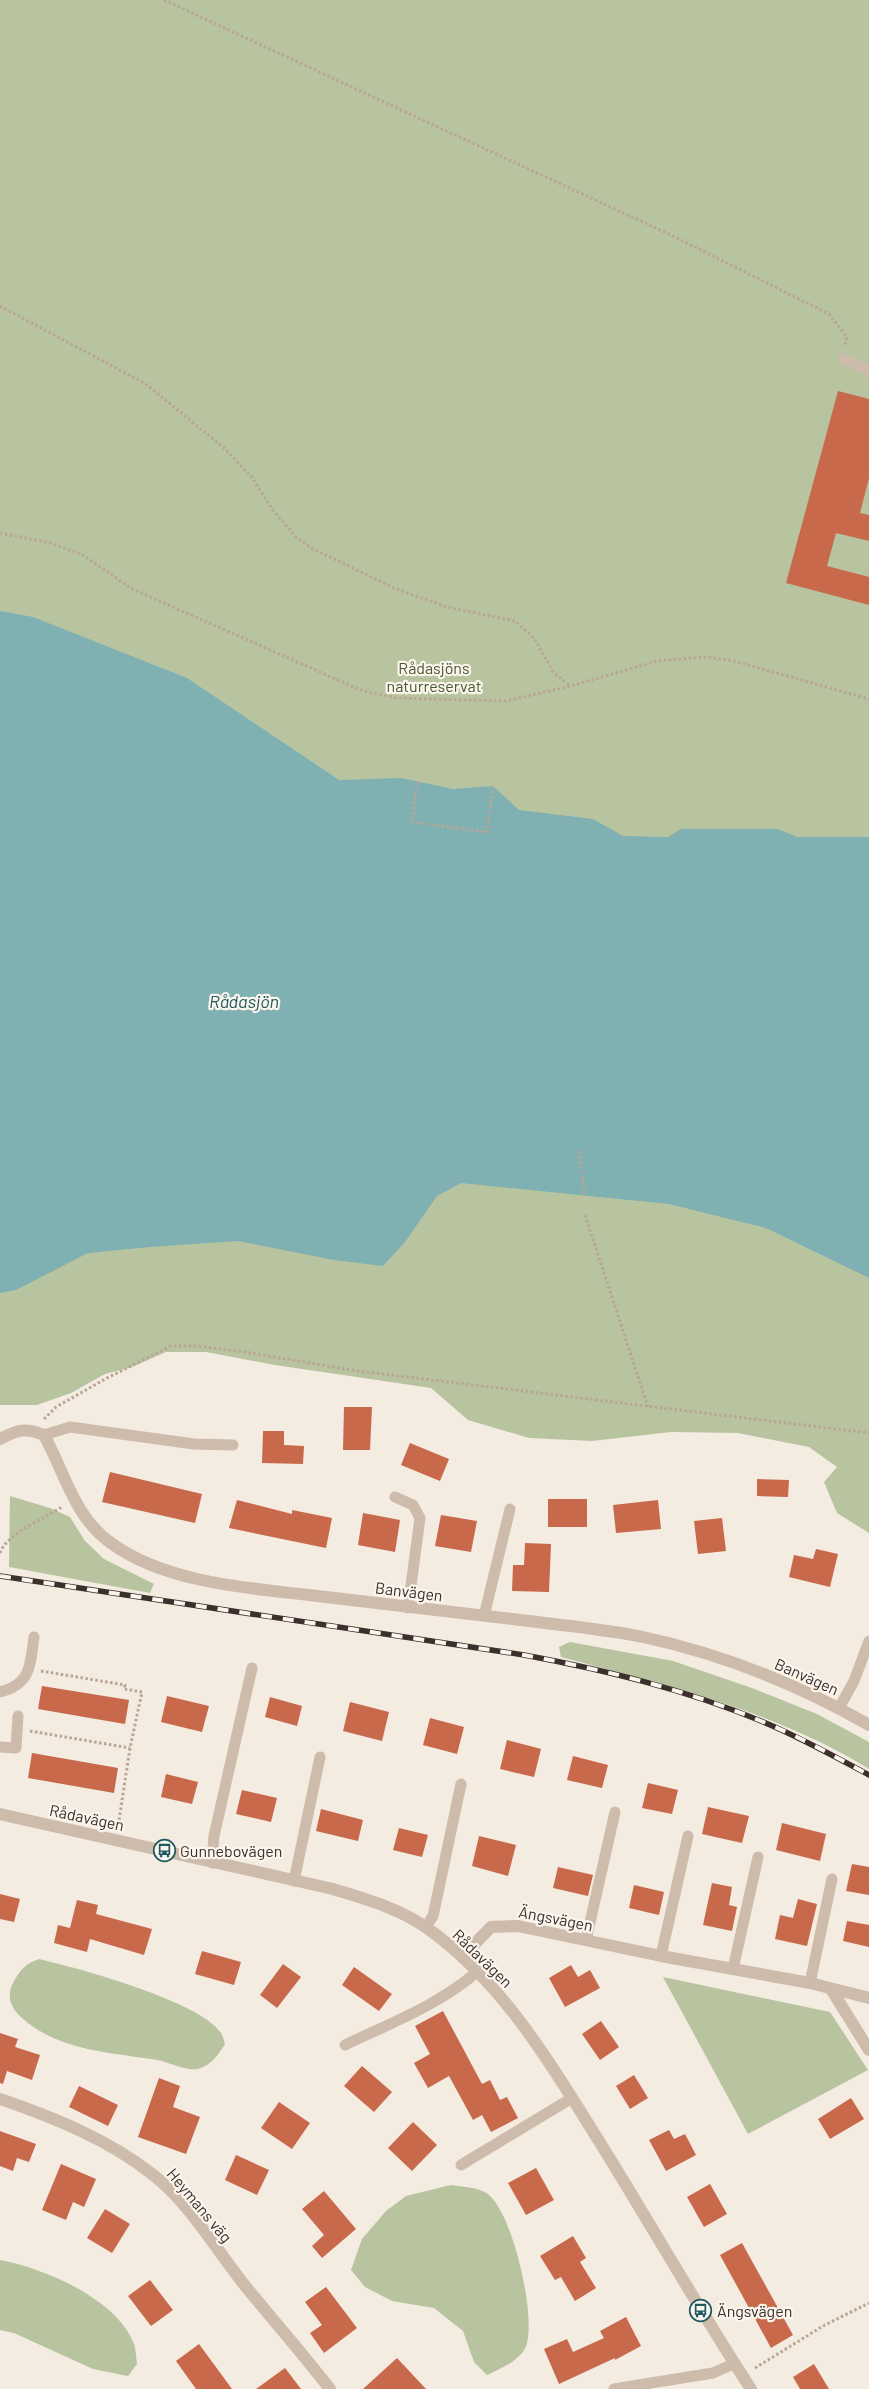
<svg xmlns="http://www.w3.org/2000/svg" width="869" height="2389" viewBox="0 0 869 2389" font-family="Barlow,sans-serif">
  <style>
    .green { fill: #b8c4a0 }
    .water { fill: #7fb0b2 }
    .building { fill: #c8694b }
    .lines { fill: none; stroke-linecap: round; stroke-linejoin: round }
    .path { stroke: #b9a596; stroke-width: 3; stroke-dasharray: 2.5 2.5; stroke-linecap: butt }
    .service { stroke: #cdbbac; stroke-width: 11 }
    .minor { stroke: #cdbbac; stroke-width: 12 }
    .tertiary { stroke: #cdbbac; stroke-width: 12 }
    .rail-casing { stroke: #3b302b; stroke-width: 5.5 }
    .rail { stroke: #fbf5ee; stroke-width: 4; stroke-dasharray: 11; stroke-linecap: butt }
    .labels { text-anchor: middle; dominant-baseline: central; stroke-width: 4.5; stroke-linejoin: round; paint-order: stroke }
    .park-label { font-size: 16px; fill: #4a5a2e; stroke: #fbf5ee }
    .street-label { font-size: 16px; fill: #3b302b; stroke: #fbf5ee }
    .poi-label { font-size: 16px; fill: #3b302b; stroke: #fbf5ee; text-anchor: start }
    .water-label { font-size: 18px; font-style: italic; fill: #1f5a5e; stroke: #fbf5ee }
  </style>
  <rect width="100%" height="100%" fill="#f4ebe1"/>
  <g class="green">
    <path d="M0,0H869V1533L837,1513L824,1482L837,1467L809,1447L738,1433L671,1432L592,1441L529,1438L468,1420L431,1388L275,1365L206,1352H166L132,1367L105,1374L71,1393L37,1405H0Z"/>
    <path d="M10,1496L50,1508L70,1517L85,1541L104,1559L154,1584L150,1593L9,1567Z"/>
    <path d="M570,1642L673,1661L752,1688L817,1714L869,1742V1769C775,1711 666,1685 561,1657L559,1647Z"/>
    <path d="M39,1959C78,1968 200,2001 221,2033C223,2036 224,2041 225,2044C218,2055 213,2063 201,2068C188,2073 170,2062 157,2060C109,2052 58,2051 21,2017C11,2008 6,1996 13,1983C20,1970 25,1964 39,1959Z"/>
    <path d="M663,1977L830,2012L868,2070L748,2134Z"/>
    <path d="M451,2185C462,2187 479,2187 488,2194C513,2214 535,2312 527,2343C523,2360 501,2368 487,2375L474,2362L463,2331L434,2308L392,2301L365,2287L351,2270L362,2239L386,2211L406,2196Z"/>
    <path d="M0,2260C44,2268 117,2299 134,2344C136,2350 136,2358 137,2364L128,2376L93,2369L14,2333L0,2330Z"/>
  </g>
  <path class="water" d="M0,611L33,617L187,678L339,780L401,778L453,789L493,786L519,810L593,819L623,836L668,837L681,829H778L797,837H869V1278L766,1228L669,1204L461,1183L437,1196L405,1242L383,1266L334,1260L238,1241L150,1247L88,1253L16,1290L0,1293Z"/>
  <g class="building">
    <path d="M838,391L869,399V478L860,513L869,515V541L836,533L827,566L869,577V605L786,583Z"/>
    <path d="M344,1407H372L370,1450H343Z"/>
    <path d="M263,1431H284V1445L304,1446L303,1464L262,1463Z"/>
    <path d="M410,1443L449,1459L440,1481L401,1465Z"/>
    <path d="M110,1472L202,1494L195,1523L102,1502Z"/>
    <path d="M757,1479L789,1480L788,1497L757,1496Z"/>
    <rect x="548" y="1499" width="39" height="28"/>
    <path d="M237,1500L292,1514V1510L332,1518L326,1548L229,1528Z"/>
    <path d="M658,1500L661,1529L616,1533L613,1505Z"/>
    <path d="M363,1513L400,1520L395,1552L358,1545Z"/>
    <path d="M441,1515L477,1521L471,1552L435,1546Z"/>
    <path d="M722,1518L726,1551L698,1554L694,1521Z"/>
    <path d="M525,1543L551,1544L549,1592L512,1591L513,1565H524Z"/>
    <path d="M816,1549L838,1554L830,1587L789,1577L794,1555L813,1559Z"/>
    <path d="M42,1686L129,1700L125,1724L38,1709Z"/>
    <path d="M167,1696L209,1706L202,1732L161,1722Z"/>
    <path d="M270,1697L302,1706L297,1726L265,1717Z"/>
    <path d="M350,1702L389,1712L382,1741L343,1731Z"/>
    <path d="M430,1718L464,1727L457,1754L423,1745Z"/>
    <path d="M507,1740L541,1749L534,1777L500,1769Z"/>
    <path d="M32,1753L118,1768L114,1793L28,1778Z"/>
    <path d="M573,1756L608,1765L602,1788L567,1780Z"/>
    <path d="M166,1774L198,1782L192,1804L161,1797Z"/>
    <path d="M648,1783L678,1790L672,1814L642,1808Z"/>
    <path d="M242,1790L277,1798L271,1822L236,1814Z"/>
    <path d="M708,1807L749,1816L742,1843L702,1834Z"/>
    <path d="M321,1809L363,1820L358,1841L316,1831Z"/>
    <path d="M782,1823L826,1834L820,1861L776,1850Z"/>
    <path d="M399,1828L428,1835L422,1857L393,1850Z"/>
    <path d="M479,1836L516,1845L508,1876L472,1866Z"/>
    <path d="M852,1864L869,1867V1895L846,1891Z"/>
    <path d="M558,1867L593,1875L588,1896L553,1888Z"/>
    <path d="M712,1883L732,1887L729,1905L737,1907L732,1931L703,1925Z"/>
    <path d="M634,1885L664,1892L659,1915L629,1908Z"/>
    <path d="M0,1894L20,1899L14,1922L0,1919Z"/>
    <path d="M798,1899L817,1904L807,1946L775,1939L780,1915L793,1918Z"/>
    <path d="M77,1900L98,1905L96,1914L152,1929L144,1955L90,1939L87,1952L54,1943L58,1925L70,1928Z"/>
    <path d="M847,1921L869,1925V1947L843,1941Z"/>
    <path d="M202,1951L241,1962L234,1985L195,1974Z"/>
    <path d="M283,1964L301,1977L277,2008L260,1995Z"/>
    <path d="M571,1965L578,1977L590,1970L600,1988L565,2007L549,1978Z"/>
    <path d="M354,1967L392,1994L379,2011L342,1985Z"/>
    <path d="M443,2011L482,2084L490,2080L500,2100L507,2097L518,2118L491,2132L482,2115L473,2120L449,2076L428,2088L414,2063L430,2054L415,2026Z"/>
    <path d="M601,2021L619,2047L600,2060L582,2034Z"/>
    <path d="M0,2033L18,2039L15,2047L40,2055L32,2080L7,2071L3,2084L0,2083Z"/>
    <path d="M362,2066L392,2092L374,2112L344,2086Z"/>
    <path d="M634,2075L648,2098L630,2109L616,2086Z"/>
    <path d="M159,2078L180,2086L173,2107L200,2117L186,2154L138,2137Z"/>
    <path d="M79,2086L118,2105L108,2126L69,2107Z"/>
    <path d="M851,2098L864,2119L830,2139L818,2119Z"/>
    <path d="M279,2102L310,2123L292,2149L261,2128Z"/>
    <path d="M413,2122L437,2145L412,2171L388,2148Z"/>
    <path d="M669,2130L674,2139L685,2134L696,2155L666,2171L649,2140Z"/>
    <path d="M0,2131L36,2144L29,2162L17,2158L13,2171L0,2166Z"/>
    <path d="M236,2155L269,2170L257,2195L225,2180Z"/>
    <path d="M61,2164L96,2179L84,2207L73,2202L66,2220L42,2210Z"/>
    <path d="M536,2168L554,2200L526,2215L508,2183Z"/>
    <path d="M710,2184L727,2214L704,2227L687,2197Z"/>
    <path d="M324,2191L356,2229L322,2258L312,2246L324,2235L302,2209Z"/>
    <path d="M105,2209L130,2224L112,2253L87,2238Z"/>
    <path d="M573,2236L586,2258L580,2262L596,2288L575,2301L561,2277L555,2280L540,2256Z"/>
    <path d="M742,2243L793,2335L771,2348L720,2255Z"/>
    <path d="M150,2280L173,2310L151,2326L128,2296Z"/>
    <path d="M326,2287L357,2328L324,2353L310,2333L322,2325L305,2302Z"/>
    <path d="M626,2317L641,2346L615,2360V2358L559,2384L544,2349L567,2339L573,2352L604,2338L600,2331Z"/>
    <path d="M199,2344L232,2389H196L176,2361Z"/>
    <path d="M397,2358L426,2389H363Z"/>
    <path d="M814,2364L829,2389H800L793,2377Z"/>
    <path d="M285,2368L301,2389H256Z"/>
  </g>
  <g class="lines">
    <g class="path">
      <path d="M164,0L673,236L829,314L847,337L845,346"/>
      <path d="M0,306L146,384L224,448L251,476L272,509L296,537L313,549L394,588L447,607L515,621L535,639L553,672L570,686"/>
      <path d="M0,533L51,543L83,555L132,589L363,691L397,698L506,701L571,686L657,661L705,657L734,661L869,699"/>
      <path d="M417,782L412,822L487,832L493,786"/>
      <path d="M579,1151L585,1196"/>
      <path d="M585,1215L648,1407"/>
      <path d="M44,1419L56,1407L107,1378L171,1346H198L245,1352L358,1371L869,1433"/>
      <path d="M0,1553C5,1535 46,1517 62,1507"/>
      <path d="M41,1671L125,1685L124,1689L142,1692L130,1748L118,1827"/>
      <path d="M30,1731L130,1748"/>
      <path d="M755,2368L823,2326L869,2303"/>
    </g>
    <g class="service">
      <path d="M843,359L869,371"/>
      <path d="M44,1435L70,1427L194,1444L233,1445"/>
      <path d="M395,1497L413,1505L420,1518L408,1608"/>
      <path d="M484,1616L510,1509"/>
      <path d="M0,1692C32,1684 30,1664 34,1637"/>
      <path d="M839,1708L854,1681L869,1641"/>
      <path d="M0,1747L16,1748L18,1716"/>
      <path d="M212,1863L214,1836L252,1668"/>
      <path d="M294,1881L320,1757"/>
      <path d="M426,1927L433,1916L461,1784"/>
      <path d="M586,1940L615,1812"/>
      <path d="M661,1956L688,1836"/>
      <path d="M733,1969L758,1857"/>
      <path d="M810,1983L832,1879"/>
      <path d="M345,2045C391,2023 439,2005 478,1971"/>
      <path d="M461,2165L572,2098"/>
      <path d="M614,2389L713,2373L733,2364"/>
    </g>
    <g class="minor">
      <path d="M0,1439C17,1430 26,1427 44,1435C65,1473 74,1517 111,1543C164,1582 246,1588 309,1595C382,1604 456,1612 529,1621C567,1626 605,1629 643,1637C722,1654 799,1685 869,1725"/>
      <path d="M462,1957L491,1927L518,1926L661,1956L810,1983L869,1998"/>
      <path d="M831,1989L869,2050"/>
      <path d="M0,2099C52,2117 108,2139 152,2174C190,2203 216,2250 246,2287C274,2321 303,2354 330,2389"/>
    </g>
    <path class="tertiary" d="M0,1814L333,1889C365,1899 399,1908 427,1928C503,1982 550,2063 599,2141C650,2223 698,2308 751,2389"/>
    <defs>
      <path id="rail" d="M0,1576L524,1655C605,1670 684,1689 761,1721C798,1736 834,1756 869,1775"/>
    </defs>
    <use href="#rail" class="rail-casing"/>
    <use href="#rail" class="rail"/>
  </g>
  <defs>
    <symbol id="bus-ring" viewBox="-11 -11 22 22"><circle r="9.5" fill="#fbf5ee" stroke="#1f5a5e" stroke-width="1.5"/><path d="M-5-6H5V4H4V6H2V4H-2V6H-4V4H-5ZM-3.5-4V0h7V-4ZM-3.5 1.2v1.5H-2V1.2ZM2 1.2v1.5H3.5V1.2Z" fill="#1f5a5e"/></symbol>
  </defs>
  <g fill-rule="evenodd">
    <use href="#bus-ring" x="152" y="1838" width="25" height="25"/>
    <use href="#bus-ring" x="688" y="2298" width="25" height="25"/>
  </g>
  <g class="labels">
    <g class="park-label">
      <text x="434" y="667">Rådasjöns<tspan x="434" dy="18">naturreservat</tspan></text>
    </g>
    <g class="street-label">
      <text transform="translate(409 1591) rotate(7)">Banvägen</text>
      <text transform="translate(807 1676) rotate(24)">Banvägen</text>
      <text transform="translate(87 1817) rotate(12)">Rådavägen</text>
      <text transform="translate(556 1918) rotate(11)">Ängsvägen</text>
      <text transform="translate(483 1958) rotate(44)">Rådavägen</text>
      <text transform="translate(200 2205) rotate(50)">Heymans väg</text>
    </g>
    <g class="poi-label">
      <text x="180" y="1850">Gunnebovägen</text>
      <text x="717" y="2310">Ängsvägen</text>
    </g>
    <g class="water-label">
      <text x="244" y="1001">Rådasjön</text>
    </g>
  </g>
</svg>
